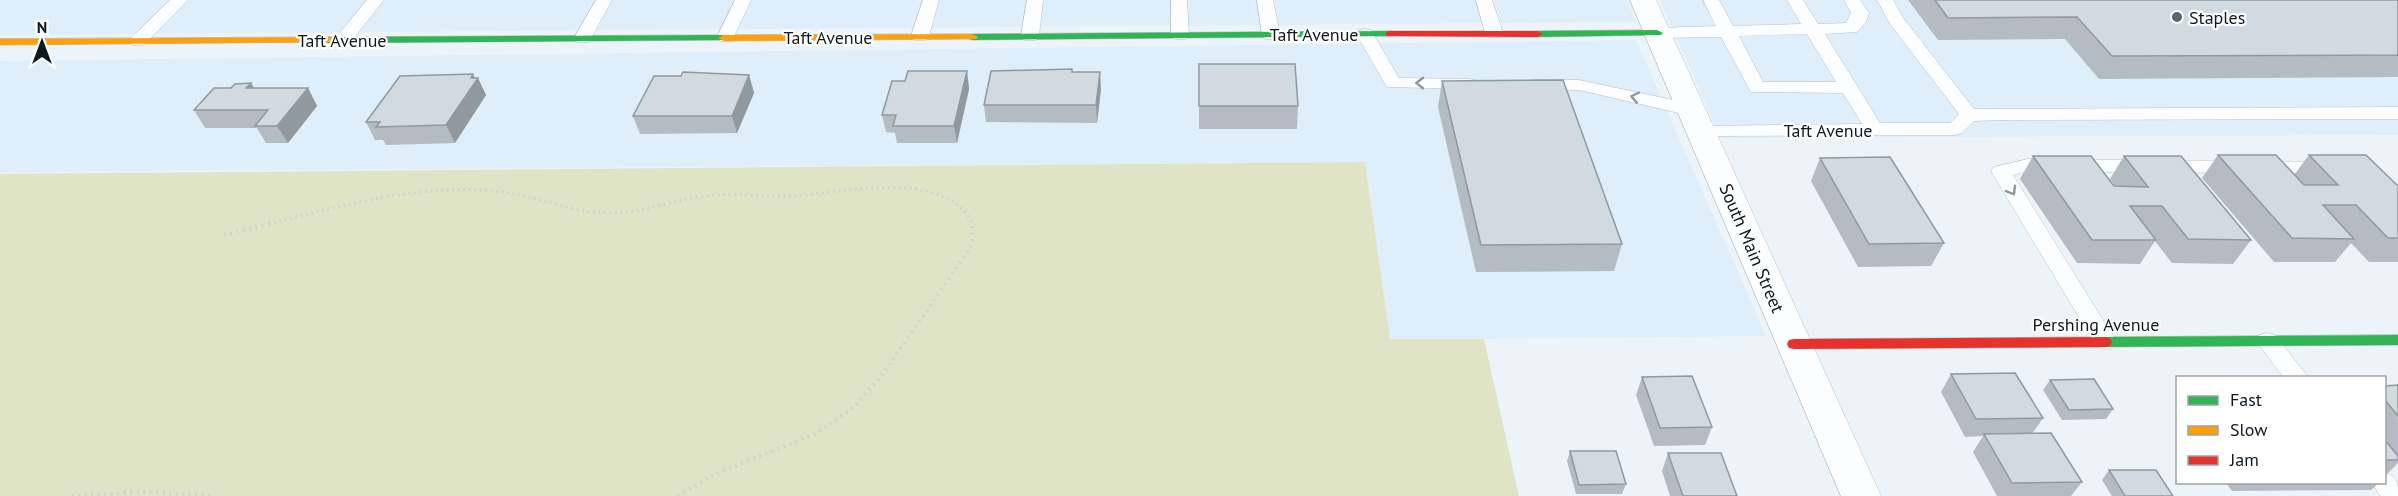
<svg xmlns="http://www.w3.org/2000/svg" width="2398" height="496" viewBox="0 0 2398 496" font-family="'PT Sans',sans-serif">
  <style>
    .built { fill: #deeefa }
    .green { fill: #e0e4c6 }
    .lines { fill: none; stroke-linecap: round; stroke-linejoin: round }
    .lane-casing { stroke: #b8c0c6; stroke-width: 1 }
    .street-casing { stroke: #b8c0c6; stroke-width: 1 }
    .fast-casing { stroke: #b8c0c6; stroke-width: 1 }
    .slow-casing { stroke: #b8c0c6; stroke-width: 1 }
    .jam-casing { stroke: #b8c0c6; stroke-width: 1 }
    .path-far1 { stroke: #ced0d2; stroke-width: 3; stroke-dasharray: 1.5 4; stroke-linecap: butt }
    .path { stroke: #ced0d2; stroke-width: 4; stroke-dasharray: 1.5 5; stroke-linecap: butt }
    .lane { fill: #fcfdfe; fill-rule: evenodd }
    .street { fill: #fcfdfe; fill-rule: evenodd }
    .fast { fill: #30b455; fill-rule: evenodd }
    .slow { fill: #ff9f0a; fill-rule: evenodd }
    .jam { fill: #e5322d; fill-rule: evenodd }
    .wall { fill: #b4bbc2 }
    .shaded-wall { fill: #92999e }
    .building { fill: #d1dae1; stroke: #92999e; stroke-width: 1.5 }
    .oneway { stroke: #90969a }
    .poi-dot { fill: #5b656c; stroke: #fff; stroke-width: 2 }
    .labels { text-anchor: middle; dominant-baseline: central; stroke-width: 4.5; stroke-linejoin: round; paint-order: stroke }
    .poi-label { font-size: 18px; fill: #0d1820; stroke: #fff; text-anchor: start }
    .street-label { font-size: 18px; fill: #0d1820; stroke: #fff }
  </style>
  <rect width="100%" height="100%" fill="#edf4f9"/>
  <g class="built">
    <path d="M0,0H1627L1636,22L0,35Z"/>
    <path d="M1660,0H2398V135L1721,138Z"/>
    <path d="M1636,40L1766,336L1390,340L1365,162L0,172V61Z"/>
  </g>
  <path class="green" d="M1365,162L1390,339H1484L1519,496H0V174Z"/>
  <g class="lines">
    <defs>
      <g id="lane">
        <path d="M170,0H188L144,45H132L129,41L132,37Z"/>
        <path d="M367,0H384L349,44H337L334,40L337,36Z"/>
        <path d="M596,0H612L589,42H577L574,38Z"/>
        <path d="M735,0H751L732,41H720L717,37Z"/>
        <path d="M923,0H939L929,36L926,40H914L911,36Z"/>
        <path d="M1027,0H1043L1039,36L1036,40H1024L1021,36Z"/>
        <path d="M1171,0H1187L1189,35L1186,39H1174L1171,35Z"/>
        <path d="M1257,0H1273L1280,35L1277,39H1265L1262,35Z"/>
        <path d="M1476,0H1492L1503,33L1500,37H1488L1485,33Z"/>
        <path d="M1703,0H1719L1733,26L1801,24L1787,0H1803L1818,24L1846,23L1851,13L1844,0H1860L1869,13L1866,22L1857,32L1825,34L1880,123H1950L1959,114L1890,24L1877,0H1893L1904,19L1974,109L2398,107V119L2003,120L1974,121L1962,133L1955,135L1701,136L1694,134L1691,130L1694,126L1862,124L1843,93L1751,92L1721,37L1657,38L1651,37L1648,33L1651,29L1657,28L1716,26ZM1807,34L1836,82H1763L1739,36Z"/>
        <path d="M1365,29L1371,30L1399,78L1469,79L1475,80L1478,84L1475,88L1469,89L1387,87L1356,34L1359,30Z"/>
        <path d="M1536,80H1579L1692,104L1699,106L1701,110L1699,114L1692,116L1579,90L1530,89L1527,85L1530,81Z"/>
        <path d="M2028,159L2326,162L2333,164L2336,168L2333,172L2326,174L2028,171L2013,175L2116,341L2113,347L2105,349L2097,347L1991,171L1994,167Z"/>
        <path d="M2267,333L2275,335L2309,378H2284L2256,341L2259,335Z"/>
        <path d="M2384,472C2398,477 2398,483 2398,496H2380L2372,482H2384Z"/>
      </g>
      <path id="street" d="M1630,0H1656L1881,496H1841Z"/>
      <g id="fast">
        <path d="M1657,30L1663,33L1661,35L1537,37L1531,34L1537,31Z"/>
        <path d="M1390,31L1394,32V36L972,40L966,37L972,34Z"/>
        <path d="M724,35L730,38L728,40L328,43L322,40L328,37Z"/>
        <path d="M2398,335V345L2105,347L2100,346L2098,342L2100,338L2105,337Z"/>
      </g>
      <g id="slow">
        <path d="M972,34L978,37L976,39L724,41L718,38L724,35Z"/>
        <path d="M328,37L332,38V42L0,45V39Z"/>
      </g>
      <g id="jam">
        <path d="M1390,31H1537L1543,34L1537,37L1386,36V32Z"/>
        <path d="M2105,337L2110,338L2112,342L2110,346L2105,347L1794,349L1789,348L1787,344L1789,340L1794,339Z"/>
      </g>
    </defs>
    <use href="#lane" class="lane-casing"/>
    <use href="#street" class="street-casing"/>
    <use href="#fast" class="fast-casing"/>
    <use href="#slow" class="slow-casing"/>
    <use href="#jam" class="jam-casing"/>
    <path class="path-far1" d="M269,224C344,205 425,182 503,192C539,197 573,213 610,213C642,213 672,200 704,196C732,192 761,197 790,196C840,194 944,166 973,224"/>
    <g class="path">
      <path d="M224,235L275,222"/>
      <path d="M72,496L144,492L215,496"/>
      <path d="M678,496L715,474L817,433L854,407L880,378L972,245L973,222"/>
    </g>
    <use href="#lane" class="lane"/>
    <use href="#street" class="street"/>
    <use href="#fast" class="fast"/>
    <use href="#slow" class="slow"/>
    <use href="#jam" class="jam"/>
  </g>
  <g class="wall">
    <path d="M1908,0H2398V77L2099,79L2065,39L1938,40Z"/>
    <path d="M1199,64L1298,106L1297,129H1199Z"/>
    <path d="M1072,69L1073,72L1101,89L1097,123L986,122L984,105Z"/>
    <path d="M967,71L969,89L957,143H897L895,133L886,132L882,115L905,81Z"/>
    <path d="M749,75L754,93L737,133L640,134L633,116L681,76Z"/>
    <path d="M475,78L486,95L455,143L386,145L383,140H375L366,122Z"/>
    <path d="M1442,81L1622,244L1614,271L1476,272L1438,107Z"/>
    <path d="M251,83L254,88H308L317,106L288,143H266L257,128H205L194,110L231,88Z"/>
    <path d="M2218,155L2294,175L2309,155L2398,186V262H2369L2351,243L2335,262H2274L2202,178Z"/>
    <path d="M2033,156L2115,186L2110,179L2124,156L2251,240L2233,264L2172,263L2155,241L2140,264L2077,263L2020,179Z"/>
    <path d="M1820,158L1944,243L1931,266L1858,267L1811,181Z"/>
    <path d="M1951,374L2043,418L2032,434L2082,482L2071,496H1997L1973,452L1983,436L1965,437L1941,392Z"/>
    <path d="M1642,377L1712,427L1705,445L1654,446L1636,395Z"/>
    <path d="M2050,380L2113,409L2106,419L2062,420L2043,390Z"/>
    <path d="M2398,385V463L2385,476V386Z"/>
    <path d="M1570,451L1626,484L1622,494H1576L1567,461Z"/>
    <path d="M1668,453L1737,496H1670L1662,471Z"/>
    <path d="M2109,470L2173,496H2112L2102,480Z"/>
    <path d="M2226,483H2379L2371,490L2232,491Z"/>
  </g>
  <g class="shaded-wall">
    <path d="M967,71L969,89L957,143L954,126Z"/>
    <path d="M1100,72L1101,89L1097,123L1096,105Z"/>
    <path d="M473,74L476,80L478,78L486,95L455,143L446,125Z"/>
    <path d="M749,75L754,93L737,133L732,116Z"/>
    <path d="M251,83L261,101L246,88Z"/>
    <path d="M308,88L317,106L288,143L277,126Z"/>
  </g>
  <g class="building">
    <path d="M1935,0H2398V55L2112,56L2077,17L1948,18Z"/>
    <path d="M1199,64H1295L1298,106H1199Z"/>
    <path d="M1072,69V72H1100L1096,105H984L991,71Z"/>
    <path d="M908,71H967L954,126H893L896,115H882L892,81H905Z"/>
    <path d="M683,72L749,75L732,116H633L654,76H681Z"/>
    <path d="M473,74L471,78H478L446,125L376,127L380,122H366L400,76Z"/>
    <path d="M1563,80L1622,244L1481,245L1442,81Z"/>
    <path d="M251,83L246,88H308L277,126H255L268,110H194L214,88H231L235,84Z"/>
    <path d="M2218,155H2276L2304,185H2338L2309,155H2366L2398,186V238H2388L2356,205H2323L2354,239L2292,238Z"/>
    <path d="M2033,156H2091L2114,186L2148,187L2124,156H2181L2251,240L2188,239L2162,206H2130L2156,240H2092Z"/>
    <path d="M1890,157L1944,243L1869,244L1820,158Z"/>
    <path d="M2015,373L2043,418L1976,419L1951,374Z"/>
    <path d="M1692,376L1712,427L1660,428L1642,377Z"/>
    <path d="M2094,379L2113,409L2069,410L2050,380Z"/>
    <path d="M2398,385V416L2385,400V386Z"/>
    <path d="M2051,433L2082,482L2012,483L1984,434Z"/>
    <path d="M2385,440L2398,456V460H2385Z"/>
    <path d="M1570,451H1616L1626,484L1579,485Z"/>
    <path d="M1668,453H1721L1737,496H1683Z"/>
    <path d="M2109,470H2156L2173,496H2125Z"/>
  </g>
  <defs><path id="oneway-chevron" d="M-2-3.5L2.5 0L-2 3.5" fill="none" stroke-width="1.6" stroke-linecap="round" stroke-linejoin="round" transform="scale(1.5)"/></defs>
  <g class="oneway">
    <use href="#oneway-chevron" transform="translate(1420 83) rotate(-179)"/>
    <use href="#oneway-chevron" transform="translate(1635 97) rotate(-168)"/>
    <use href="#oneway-chevron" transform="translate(2012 191) rotate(60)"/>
  </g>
  <circle class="poi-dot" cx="2177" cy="17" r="6"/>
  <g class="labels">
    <g class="poi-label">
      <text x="2189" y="17">Staples</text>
    </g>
    <g class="street-label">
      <text x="1314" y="34">Taft Avenue</text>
      <text x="828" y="37">Taft Avenue</text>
      <text x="342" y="40">Taft Avenue</text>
      <text x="1828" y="130">Taft Avenue</text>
      <text transform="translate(1752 248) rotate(67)">South Main Street</text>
      <text x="2096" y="324">Pershing Avenue</text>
    </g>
  </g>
  <rect x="2176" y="376" width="210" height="108" fill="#ffffff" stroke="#9ea3a6" stroke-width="1.5"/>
  <rect x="2188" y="396" width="30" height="9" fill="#30b455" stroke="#9ea3a6" stroke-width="1.5"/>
  <text x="2230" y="406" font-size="18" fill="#0d1820">Fast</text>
  <rect x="2188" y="426" width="30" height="9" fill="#ff9f0a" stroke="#9ea3a6" stroke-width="1.5"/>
  <text x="2230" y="436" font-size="18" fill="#0d1820">Slow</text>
  <rect x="2188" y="456" width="30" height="9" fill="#e5322d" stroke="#9ea3a6" stroke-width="1.5"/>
  <text x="2230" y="466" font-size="18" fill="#0d1820">Jam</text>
  <g transform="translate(42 42)" stroke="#ffffff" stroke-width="4.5" paint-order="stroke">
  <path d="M0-4.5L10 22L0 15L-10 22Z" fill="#0d1820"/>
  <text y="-9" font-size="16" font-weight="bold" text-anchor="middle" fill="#0d1820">N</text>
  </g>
</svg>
